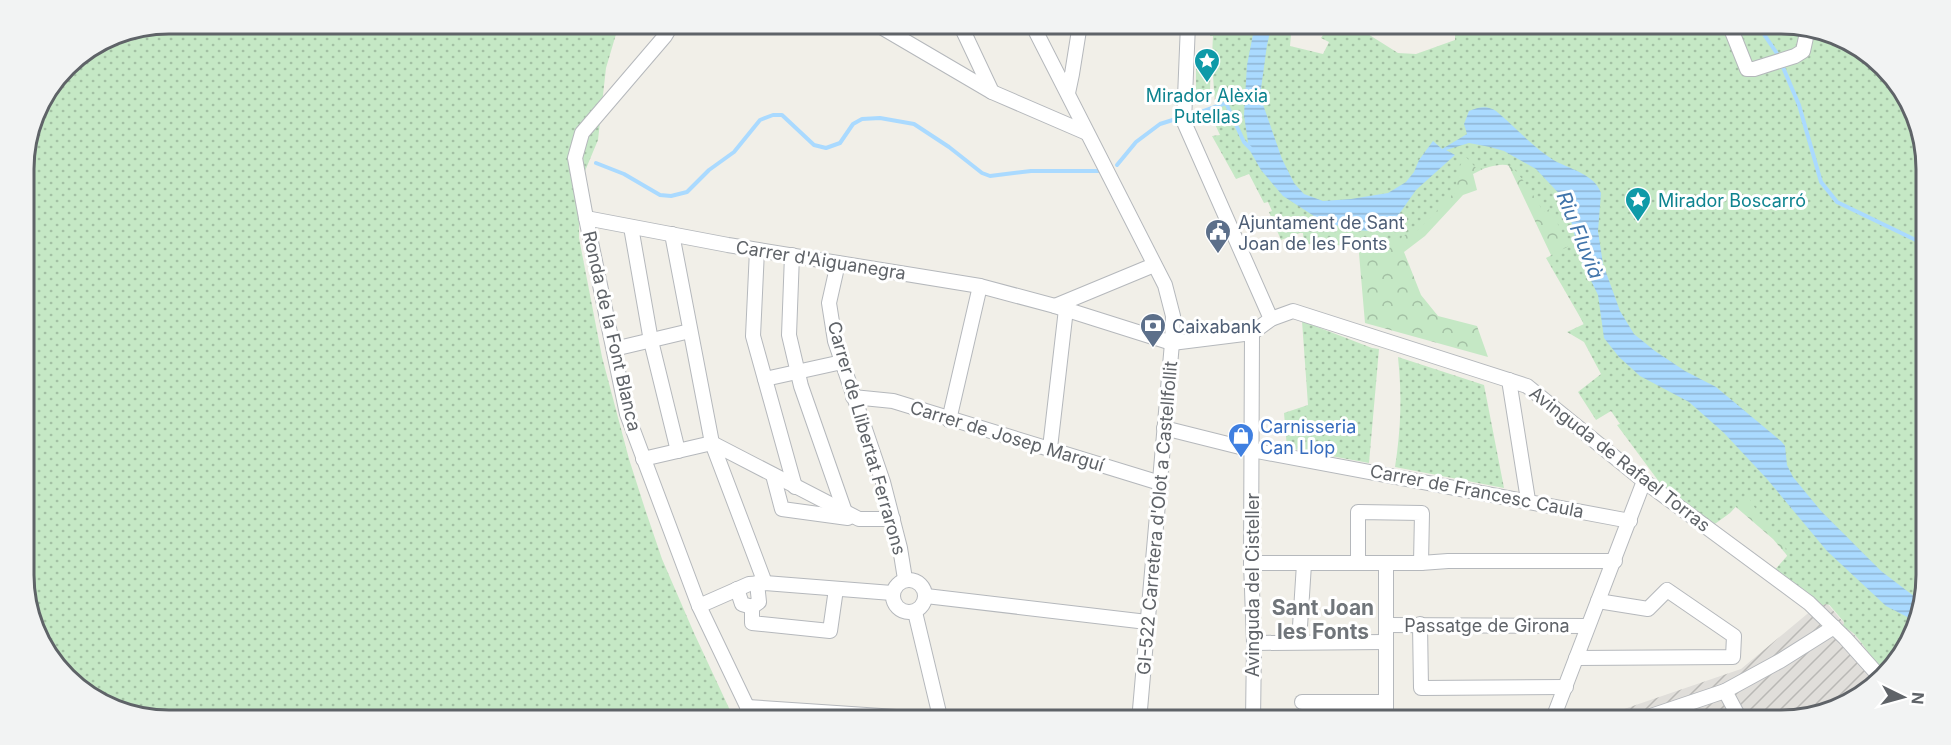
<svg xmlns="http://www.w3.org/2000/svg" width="1951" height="745" viewBox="0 0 1951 745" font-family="Inter,sans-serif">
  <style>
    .industrial { fill: url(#industrial-furrows) }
    .forest { fill: url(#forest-crowns) }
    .park { fill: url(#park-dots) }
    .water { fill: url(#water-rules) }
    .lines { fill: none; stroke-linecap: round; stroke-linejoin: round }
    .stream { stroke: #aadaff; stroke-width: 4 }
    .minor-casing { stroke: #b5b8bc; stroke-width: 16 }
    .minor { stroke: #fff; stroke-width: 14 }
    .labels { text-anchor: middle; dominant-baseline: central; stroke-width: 6; stroke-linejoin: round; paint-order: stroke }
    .culture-label { font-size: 18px; fill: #0d838f; stroke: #fff }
    .service-label { font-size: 18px; fill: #4e5e75; stroke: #fff; text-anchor: start }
    .street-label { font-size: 18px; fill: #5f6368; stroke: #fff }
    .shop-label { font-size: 18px; fill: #366cbe; stroke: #fff; text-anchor: start }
    .water-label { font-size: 20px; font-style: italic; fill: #4174aa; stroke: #fff }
    .quarter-label { font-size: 21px; font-weight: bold; fill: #70757a; stroke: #fff }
    .rim { fill: none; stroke: #5f6368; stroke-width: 3 }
  </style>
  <defs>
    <pattern id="industrial-furrows" width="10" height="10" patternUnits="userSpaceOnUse" patternTransform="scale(1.5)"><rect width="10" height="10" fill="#e0deda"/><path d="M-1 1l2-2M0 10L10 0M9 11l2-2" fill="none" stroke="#b9b8b5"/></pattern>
    <pattern id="forest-crowns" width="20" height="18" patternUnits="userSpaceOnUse" patternTransform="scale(1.5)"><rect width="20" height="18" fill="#c5e8c5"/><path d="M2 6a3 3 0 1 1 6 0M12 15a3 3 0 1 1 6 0" fill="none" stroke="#a3c0a4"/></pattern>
    <pattern id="park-dots" width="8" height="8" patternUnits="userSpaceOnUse" patternTransform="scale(1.5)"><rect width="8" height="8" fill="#c5e8c5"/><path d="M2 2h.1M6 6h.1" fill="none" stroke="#a3c0a4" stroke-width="1.8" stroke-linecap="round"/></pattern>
    <pattern id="water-rules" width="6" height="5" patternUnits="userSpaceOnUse" patternTransform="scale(1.5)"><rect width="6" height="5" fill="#aadaff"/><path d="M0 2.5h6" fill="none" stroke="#8eb4d2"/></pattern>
  </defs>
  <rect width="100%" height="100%" fill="#f1efe8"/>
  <path class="industrial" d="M1824,600L1885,670L1870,691L1790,721H1589L1741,669Z"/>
  <path class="forest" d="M1228,24H1255L1247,65L1244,115L1249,149L1261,170L1283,196L1314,216L1348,230L1377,231L1397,217L1416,190L1454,155L1445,150L1469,143L1497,148L1536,169L1566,201L1581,260L1598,295L1604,338L1619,357L1640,376L1689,402L1724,433L1767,479L1827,551L1886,606L1919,623L1885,670L1773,539L1722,495L1712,511L1705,509L1694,498L1681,482L1670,463L1631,424L1505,158L1473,174L1477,190L1463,195L1425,236L1404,252L1421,295L1438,316L1477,326L1488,357L1365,323L1358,242L1339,240L1292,218L1245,165L1232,121L1224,63Z"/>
  <g class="park">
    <path d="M170,24H619L606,68L598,140L585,171L579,212V238L602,357L629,459L645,509L662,559L694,633L735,721H170L123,713L60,671L27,603L24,160L39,105L73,60L114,35Z"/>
    <path d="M1211,24H1292L1290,46L1323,54L1329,42L1321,38L1330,24H1352L1398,53L1416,54L1455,40V24H1781L1828,32L1897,81L1926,150L1919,622L1883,673L1856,635L1842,625L1844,624L1843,612L1838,607L1825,604L1820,607L1773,572L1787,556C1783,532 1778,530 1758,519L1760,516L1747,495L1730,513L1712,526L1662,488L1657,479L1617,425L1620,424L1611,411L1596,420L1578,392L1601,374L1584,342L1567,332L1584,324L1546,258L1569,246L1550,209L1543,212C1539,203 1517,169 1510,166C1499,162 1488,169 1477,169L1465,156L1456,174L1457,192L1453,194L1418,230L1402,236L1401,239L1356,246L1304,244L1303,233H1300L1281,240L1269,212L1272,211L1268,202L1264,203L1249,174L1236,179L1212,136L1220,135L1214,122L1217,120C1214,92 1211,65 1213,36H1210Z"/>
    <path d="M1196,55L1211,57L1210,91H1196Z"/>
    <path d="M1302,321L1372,348L1379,349L1369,463L1287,448L1284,413L1308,405Z"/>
    <path d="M1398,357L1484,385L1504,488L1395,467C1401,428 1402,396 1398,357Z"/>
  </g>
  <path class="water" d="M1255,24H1272L1267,45L1260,96L1282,159L1294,183L1304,194L1323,201L1351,199L1388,193L1406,182L1414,172L1419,160L1433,141L1442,149L1467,134L1464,124L1469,111C1479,107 1487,105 1496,111C1514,126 1537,151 1557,162C1571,169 1595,175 1601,193L1598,231L1603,264L1620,311L1634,334L1655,351L1685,371L1716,387L1781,441L1785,446L1787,465L1793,477L1821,511L1881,571L1919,600V623L1886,606L1827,551L1767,479L1724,433L1689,402L1640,376L1619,357L1604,338L1598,295L1581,260L1566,201L1536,169L1504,151L1490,147L1469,143L1446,150L1455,155L1416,190L1397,217L1377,231L1348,230L1314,216L1283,196L1261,170L1249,149L1244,115L1247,65Z"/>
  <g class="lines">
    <g class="stream">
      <path d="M1757,24L1778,55L1785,72L1799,105L1821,182L1837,202L1924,244"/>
      <path d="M1190,116L1226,103L1244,142L1251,149"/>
      <path d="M596,163L624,174L660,195L671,196L687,192L709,170L734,152L760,120L773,115H782L814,145L826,148L840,143L853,124L862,119L880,118L914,124L949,147L982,173L990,176L1031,171H1100"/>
      <path d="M1117,165L1136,142L1160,124L1179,118"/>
    </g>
    <defs>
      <g id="minor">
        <path d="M672,24L665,36L582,133L575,158L586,218L627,414L699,606L754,721"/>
        <path d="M876,24L992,92L1087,133"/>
        <path d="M960,24L992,92"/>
        <path d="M1032,24L1165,285L1173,316L1172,343L1139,721"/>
        <path d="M1188,24L1184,122L1271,319"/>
        <path d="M1729,24L1747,69H1754L1795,56L1803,51L1808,28"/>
        <path d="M1068,93L1072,74L1080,24"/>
        <path d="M586,218L728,245L980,286L1055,306L1172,343L1252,333L1271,319L1293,311L1527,386L1644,481L1809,603L1845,638L1880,677"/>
        <path d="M631,227L651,341L678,451"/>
        <path d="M672,234L712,443L765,583"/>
        <path d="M757,250L753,336L795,487"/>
        <path d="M792,255L789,335L801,386L845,512"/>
        <path d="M838,263L829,303L835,341L883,482L900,548L905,579"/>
        <path d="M1055,306L1154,265"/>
        <path d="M1252,333L1251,563L1254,643L1253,721"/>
        <path d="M614,349L690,331"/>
        <path d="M765,379L842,362"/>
        <path d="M1509,380L1528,500"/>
        <path d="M853,397L893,401L1160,483"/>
        <path d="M949,420L980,286"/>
        <path d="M1164,428L1252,450L1630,521"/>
        <path d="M1050,448L1066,309"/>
        <path d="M643,459L712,443L859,519H893"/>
        <path d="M773,475L782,509L848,518"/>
        <path d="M1251,563H1421L1422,513L1358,512V563"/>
        <path d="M1421,563L1448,561H1615"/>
        <circle cx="909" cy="596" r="16"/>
        <path d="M737,589L742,604L752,607L759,602L757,583"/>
        <path d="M926,596L1147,622"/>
        <path d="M699,606L749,584L765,583L892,593"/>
        <path d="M752,607V623L830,631L836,589"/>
        <path d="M915,612L941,721"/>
        <path d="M1420,624L1421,688L1566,687"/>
        <path d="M1387,625L1587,626"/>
        <path d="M1299,642L1304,564"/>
        <path d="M1254,643L1386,642"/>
        <path d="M1576,658L1733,657L1734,636L1667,590L1648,609L1598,601"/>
        <path d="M1725,691L1741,721"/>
        <path d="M1302,702H1386"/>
        <path d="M747,707L941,720"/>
        <path d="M1386,721V563"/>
        <path d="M1552,721L1644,481"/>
        <path d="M1636,721L1725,691L1780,661L1834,627"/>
      </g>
    </defs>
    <use href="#minor" class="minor-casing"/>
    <use href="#minor" class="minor"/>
  </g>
  <defs>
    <symbol id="sight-pin" viewBox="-11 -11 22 30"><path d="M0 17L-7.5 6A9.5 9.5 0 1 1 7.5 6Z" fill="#0f9aa8" stroke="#fff"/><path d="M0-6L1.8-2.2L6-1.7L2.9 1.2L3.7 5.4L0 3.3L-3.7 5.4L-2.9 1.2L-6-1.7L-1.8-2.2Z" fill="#fff"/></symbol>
    <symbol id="civic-pin" viewBox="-11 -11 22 30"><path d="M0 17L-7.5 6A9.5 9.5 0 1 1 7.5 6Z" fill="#5c6f8a" stroke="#fff"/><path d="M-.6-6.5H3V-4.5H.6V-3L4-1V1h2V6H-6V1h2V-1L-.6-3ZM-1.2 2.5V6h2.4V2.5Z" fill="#fff"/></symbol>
    <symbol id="bank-pin" viewBox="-11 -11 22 30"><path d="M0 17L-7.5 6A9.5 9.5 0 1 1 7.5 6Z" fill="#5c6f8a" stroke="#fff"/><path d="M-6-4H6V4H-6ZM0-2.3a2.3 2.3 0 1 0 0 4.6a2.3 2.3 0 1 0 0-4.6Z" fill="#fff"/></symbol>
    <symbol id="shop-pin" viewBox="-11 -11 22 30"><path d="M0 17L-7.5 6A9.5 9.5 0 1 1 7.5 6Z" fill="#3f7fe0" stroke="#fff"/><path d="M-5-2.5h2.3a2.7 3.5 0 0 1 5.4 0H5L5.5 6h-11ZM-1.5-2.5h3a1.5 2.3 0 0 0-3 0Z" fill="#fff"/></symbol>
  </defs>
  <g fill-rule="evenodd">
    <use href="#sight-pin" x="1192" y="46" width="30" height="40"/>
    <use href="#sight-pin" x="1623" y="185" width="30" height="40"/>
    <use href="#civic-pin" x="1203" y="217" width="30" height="40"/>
    <use href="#bank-pin" x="1138" y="311" width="30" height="40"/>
    <use href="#shop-pin" x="1226" y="421" width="30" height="40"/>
  </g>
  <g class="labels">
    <g class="culture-label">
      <text x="1207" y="95">Mirador Alèxia<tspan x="1207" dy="21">Putellas</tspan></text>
      <text x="1658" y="200" text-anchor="start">Mirador Boscarró</text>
    </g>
    <g class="service-label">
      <text x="1238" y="222">Ajuntament de Sant<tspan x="1238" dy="21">Joan de les Fonts</tspan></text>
      <text x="1172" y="326">Caixabank</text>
    </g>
    <g class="street-label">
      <text transform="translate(821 260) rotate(9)">Carrer d'Aiguanegra</text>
      <text transform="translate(612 331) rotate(77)">Ronda de la Font Blanca</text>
      <text transform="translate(1007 436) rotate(17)">Carrer de Josep Marguí</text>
      <text transform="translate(867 438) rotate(74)">Carrer de Llibertat Ferrarons</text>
      <text transform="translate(1620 459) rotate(38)">Avinguda de Rafael Torras</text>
      <text transform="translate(1477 491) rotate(11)">Carrer de Francesc Caula</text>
      <text transform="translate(1157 518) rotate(-85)">GI-522 Carretera d'Olot a Castellfollit</text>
      <text transform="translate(1252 585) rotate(-90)">Avinguda del Cisteller</text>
      <text x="1487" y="625">Passatge de Girona</text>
    </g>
    <g class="shop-label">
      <text x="1260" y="426">Carnisseria<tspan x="1260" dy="21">Can Llop</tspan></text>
    </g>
    <g class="water-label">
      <text transform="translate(1580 235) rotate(68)">Riu Fluvià</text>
    </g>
    <g class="quarter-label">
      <text x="1323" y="607">Sant Joan<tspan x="1323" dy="24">les Fonts</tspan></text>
    </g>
  </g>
  <path d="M0 0H1951V745H0ZM169 34H1781A135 135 0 0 1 1916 169V575A135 135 0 0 1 1781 710H169A135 135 0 0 1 34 575V169A135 135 0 0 1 169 34Z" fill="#f2f3f3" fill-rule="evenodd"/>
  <path class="rim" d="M169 34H1781A135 135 0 0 1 1916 169V575A135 135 0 0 1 1781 710H169A135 135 0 0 1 34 575V169A135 135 0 0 1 169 34Z"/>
  <g transform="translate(1903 697) rotate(95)" stroke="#ffffff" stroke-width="4.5" paint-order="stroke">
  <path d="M0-4.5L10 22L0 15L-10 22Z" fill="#5f6368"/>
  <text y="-9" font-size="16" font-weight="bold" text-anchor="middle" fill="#5f6368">N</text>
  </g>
</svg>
